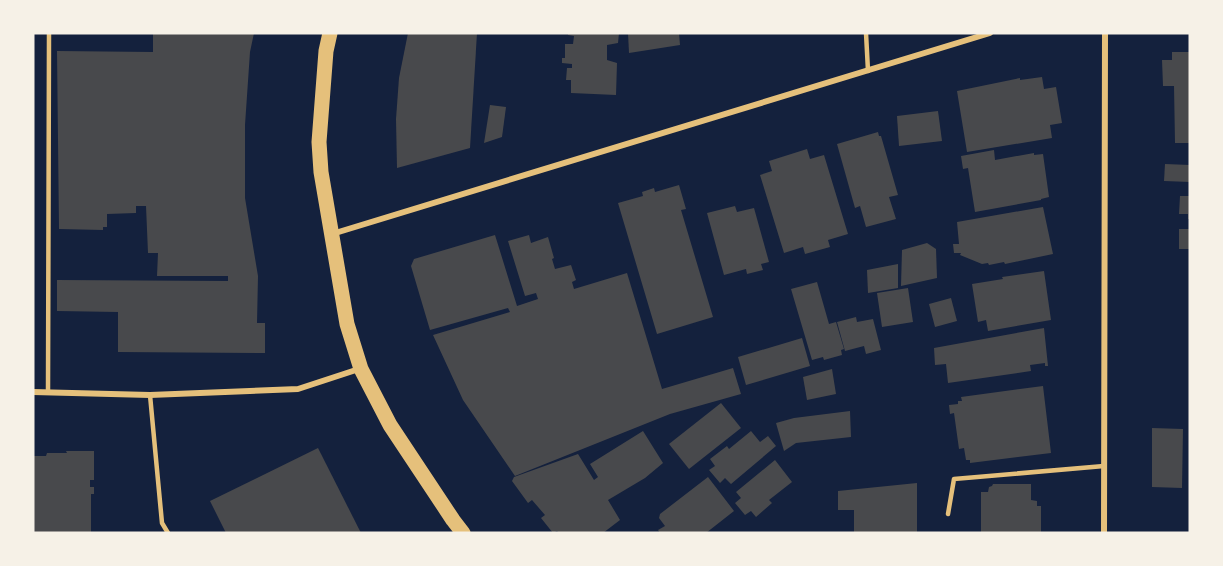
<svg xmlns="http://www.w3.org/2000/svg" width="1223" height="566" viewBox="0 0 1223 566" font-family="'Alegreya Sans',sans-serif">
  <style>
    .building { fill: #48494c }
    .lines { fill: none; stroke-linecap: round; stroke-linejoin: round }
    .service { stroke: #e5c07b; stroke-width: 4.5 }
    .minor { stroke: #e5c07b; stroke-width: 6 }
    .primary { stroke: #e5c07b; stroke-width: 15 }
  </style>
  <rect width="100%" height="100%" fill="#14213d"/>
  <g class="building">
    <path d="M153,33H254L250,52L245,125V198L258,276L257,323H265V353L118,352V312L57,311V280L228,281V276H157L158,253H148L146,206H136V213L107,214V227H103V230L59,229L57,51L153,52Z"/>
    <path d="M408,33H477L470,148L397,168L396,119L399,78Z"/>
    <path d="M568,33H619L618,43L607,45V60L617,63L616,95L571,93V80H566L567,68H572V64L562,63V58H565V44H573L574,36L568,35Z"/>
    <path d="M628,33H679L680,45L629,53Z"/>
    <path d="M1172,52H1190V143H1175L1174,86H1163L1162,60H1172Z"/>
    <path d="M1042,77L1044,89L1056,87L1062,123L1050,125L1052,138L967,152L957,91L1020,78V80Z"/>
    <path d="M490,105L506,107L502,137L484,143Z"/>
    <path d="M938,111L942,141L899,146L897,116Z"/>
    <path d="M878,132L879,136H881L898,195L889,197L896,219L866,227L860,206L855,208L837,144Z"/>
    <path d="M807,149L810,159L824,155L848,234L828,240L830,247L805,254L803,247L784,253L760,175L772,171L769,161Z"/>
    <path d="M994,150L995,160L1034,153V155L1043,154L1049,197L1041,199V200L975,212L968,168L963,169L961,156Z"/>
    <path d="M1165,164L1190,165V182L1164,181Z"/>
    <path d="M679,185L686,209L681,210L713,317L657,334L618,203L643,196L642,192L654,188L655,192Z"/>
    <path d="M1180,196H1190V219H1188V214H1179Z"/>
    <path d="M735,206L737,212L754,208L769,262L761,264L763,270L747,274L746,269L724,275L707,213Z"/>
    <path d="M1043,207L1053,254L1005,264L1004,262L989,265L988,263L982,264L960,255L961,253H954L953,244H959L957,222Z"/>
    <rect x="1179" y="229" width="11" height="20"/>
    <path d="M495,235L517,306L538,299L536,293L525,296L508,241L529,235L531,243L548,237L554,258L552,259L555,269L571,265L576,280L572,282L574,289L627,273L662,389L733,368L741,394L670,414L515,476L463,400L433,335L510,312L508,308L430,330L411,266L414,259Z"/>
    <path d="M927,243L936,249L937,278L901,286L902,250Z"/>
    <path d="M898,264V288L868,293L867,270Z"/>
    <path d="M1044,271L1051,320L988,331L986,320L978,322L972,284L1003,279L1002,277Z"/>
    <path d="M817,282L829,324L836,322L844,349L841,350L842,355L824,360L823,357L812,360L791,289Z"/>
    <path d="M908,288L913,322L882,327L877,293Z"/>
    <path d="M951,298L957,321L935,327L929,304Z"/>
    <path d="M856,317L857,322L873,319L881,350L866,354L864,346L845,351L837,322Z"/>
    <path d="M1044,328L1048,366H1045V363L1030,365L1031,371L948,383L946,364L935,365L934,348Z"/>
    <path d="M802,338L810,366L746,385L738,357Z"/>
    <path d="M832,369L836,394L807,400L803,377Z"/>
    <path d="M1043,386L1051,453L970,463V460H966L964,448L959,449L954,413L950,414L949,405L958,404V401H962L961,397Z"/>
    <path d="M721,403L741,428L689,469L669,444Z"/>
    <path d="M850,411L851,437L796,443L784,451L776,423L794,418Z"/>
    <path d="M1152,428L1183,429L1182,488L1152,487Z"/>
    <path d="M643,431L663,463L645,478L608,500L620,520L603,533H559L557,531L553,533L541,518L545,515L532,500L528,503L512,481L514,477L578,454L594,480L598,477L590,464Z"/>
    <path d="M751,431L760,442L768,436L776,446L731,484L725,478L720,483L709,470L715,466L710,459L727,446L729,449Z"/>
    <path d="M318,448L361,533H226L210,501Z"/>
    <path d="M66,451H94V480H90V487H94V494H91V533H33V456H46L47,453H67Z"/>
    <path d="M775,460L792,482L769,500L772,503L756,517L751,511L745,515L735,503L741,498L736,492Z"/>
    <path d="M708,477L734,511L706,533H660L658,530L665,526L659,518L660,514Z"/>
    <path d="M917,483V533H854V510H838V491Z"/>
    <path d="M993,484H1031V500L1037,501V506H1041V533H981V492H988L989,487L992,486Z"/>
  </g>
  <g class="lines">
    <g class="service">
      <path d="M866,33L868,71"/>
      <path d="M48,392L49,33"/>
      <path d="M150,395L162,523L168,533"/>
      <path d="M948,514L954,479L1104,466"/>
    </g>
    <g class="minor">
      <path d="M332,234L990,33"/>
      <path d="M33,392L150,395L298,389L359,369"/>
      <path d="M1104,533L1105,33"/>
    </g>
    <path class="primary" d="M330,33L326,51L319,142L321,172L347,324L361,369L390,425L453,520L463,533"/>
  </g>
  <rect width="1223" height="566" fill="none" stroke="#f6f1e7" stroke-width="69"/>
</svg>
